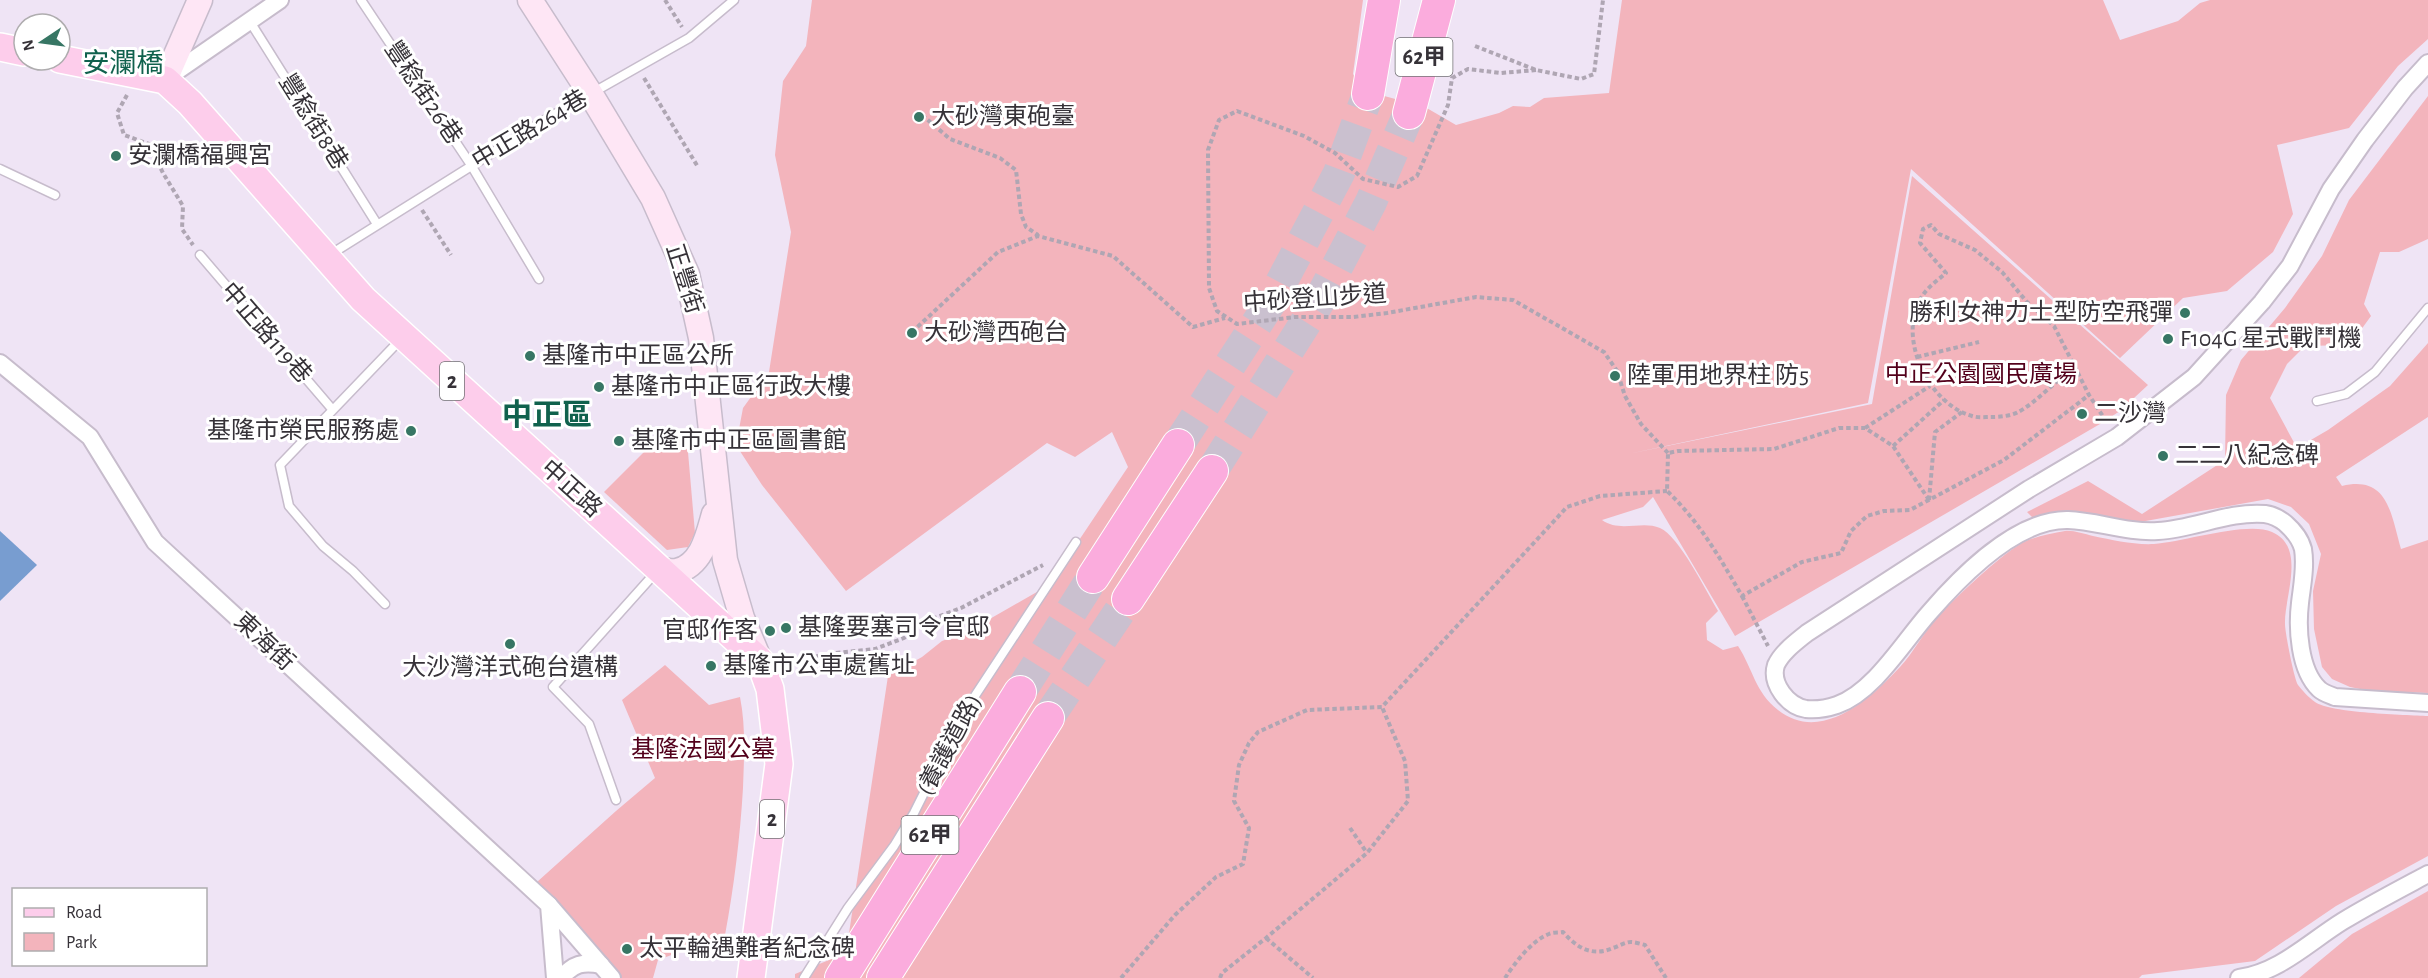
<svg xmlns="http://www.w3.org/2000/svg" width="2428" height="978" viewBox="0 0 2428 978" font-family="'Alegreya Sans','Noto Sans TC',sans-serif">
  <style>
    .green { fill: #f3b4bc }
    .water { fill: #789dd0 }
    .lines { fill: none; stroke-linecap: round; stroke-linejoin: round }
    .highway-tunnel { stroke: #cac0cf; stroke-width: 32; stroke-dasharray: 32 16; stroke-linecap: butt }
    .lane-casing { stroke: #c7bccc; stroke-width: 11 }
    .street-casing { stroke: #c7bccc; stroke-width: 20 }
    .secondary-casing { stroke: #c7bccc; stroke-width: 27 }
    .primary-casing { stroke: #fff; stroke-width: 30 }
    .highway-casing { stroke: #fff; stroke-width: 34 }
    .path { stroke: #afa6b3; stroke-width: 4; stroke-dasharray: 4.5 3; stroke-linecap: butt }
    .lane { stroke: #fff; stroke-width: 8 }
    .street { stroke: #fff; stroke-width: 16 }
    .secondary { stroke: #fee6f5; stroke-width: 24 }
    .primary { stroke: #fdcdeb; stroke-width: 27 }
    .highway { stroke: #fbacdd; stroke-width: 32 }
    .poi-dot { fill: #377664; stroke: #fff; stroke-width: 2 }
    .labels { text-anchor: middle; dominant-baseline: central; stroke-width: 6; stroke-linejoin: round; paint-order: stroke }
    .shield { fill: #fff; stroke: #727074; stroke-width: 1.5 }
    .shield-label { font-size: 22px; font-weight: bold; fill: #363238 }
    .street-label { font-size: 24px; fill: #363238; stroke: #fff }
    .poi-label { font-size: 24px; fill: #363238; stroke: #fff; text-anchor: start }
    .park-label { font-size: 24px; fill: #53001b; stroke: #fff }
    .quarter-label { font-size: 27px; fill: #10614d; stroke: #fff }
    .district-label { font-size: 30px; font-weight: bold; fill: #10614d; stroke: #fff }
  </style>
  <rect width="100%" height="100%" fill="#efe4f5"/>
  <g class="green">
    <path d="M812,0H1363L1353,74L1362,90L1425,107L1456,125L1499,113L1513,106L1530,107L1544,98L1609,93L1622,0H2103L2120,40L2178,21L2200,3L2210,0H2428V39L2398,66L2349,128L2277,145L2293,214L2273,252L2227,291L2183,298L2120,358L1911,169L1868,403L1628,454L1872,404L1912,176L2148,385L2120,411L2100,424L1735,636L1653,497L1643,507L1602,520C1620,533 1642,520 1660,528C1679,536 1706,591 1718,611L1706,623L1707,640L1723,650L1738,646C1753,669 1755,692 1778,710C1821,744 1870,699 1900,667C1914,652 1923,633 1937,618C1953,600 2007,548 2028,540C2039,536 2053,533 2065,531C2073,530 2084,534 2093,536C2113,540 2133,545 2154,544C2184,542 2247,521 2272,532C2307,547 2284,597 2285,624C2285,632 2294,679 2298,685C2302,690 2309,698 2315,702C2330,713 2406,715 2428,716V856L2336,906L2255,961L2142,975L2139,978H795V974L846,953L888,676L922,657L942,641L967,632L1049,585L1128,467L1112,432L1075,457L1047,443L846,591L762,485L736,445L743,408L769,372L791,232L775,155L783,81L806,46Z"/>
    <path d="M2428,96V239L2399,252H2380L2364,304L2371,316L2350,345L2305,346L2287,364L2270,398L2297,448L2328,430L2390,386L2428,343V417L2336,477L2342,486C2388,475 2391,514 2401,549L2428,540V693L2370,691L2350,687L2332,679L2322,667L2314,629L2313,591L2321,554L2309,524L2291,507L2268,499L2140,522L2068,512L2035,520L2027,512L2088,481L2142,514L2225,460L2226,395L2241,360L2285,308L2322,256L2349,200Z"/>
    <path d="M686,429L695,533L688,547L667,550L604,492L661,435Z"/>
    <path d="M665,665L709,705L740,697C746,727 744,758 743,788C740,838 734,886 725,935L658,960L653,978H619L537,882L616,811L655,778L622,700Z"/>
    <path d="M2428,891V978H2299L2352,934Z"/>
  </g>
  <path class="water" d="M0,531L37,565L0,601Z"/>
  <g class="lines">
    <g class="highway-tunnel">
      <path d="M1178,445L1272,300L1339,173L1368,94"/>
      <path d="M1212,471L1318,303L1371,202L1409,113"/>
      <path d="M1020,692L1093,577"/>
      <path d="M1048,718L1128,599"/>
    </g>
    <defs>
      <g id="lane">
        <path d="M361,0L471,165L539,279"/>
        <path d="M249,20L377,224"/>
        <path d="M0,169L55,195"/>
        <path d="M200,255L332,409"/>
        <path d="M328,256L548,118L689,38L734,0"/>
        <path d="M2317,401L2346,394L2375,372L2428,308"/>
        <path d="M385,604L353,571L323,546L289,506L280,465L401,339"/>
        <path d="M616,800L589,724L553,687L656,572"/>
        <path d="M804,978L848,908L894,846L914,813L965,711L1076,542"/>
      </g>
      <g id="street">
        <path d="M2428,63L2405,88L2365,140L2331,189L2290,266L2262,302L2194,377L2117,437L2029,489L1807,633C1796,642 1782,652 1776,665C1770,684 1788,706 1806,709C1815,710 1828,708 1837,705C1874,692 1904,641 1929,613C1961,576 2016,519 2068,520C2098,521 2126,533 2158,531C2194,529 2229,511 2265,514C2272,515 2280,519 2285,523C2294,531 2300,538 2303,549C2306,567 2302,585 2300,603C2297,628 2299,670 2319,689C2323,693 2330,695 2335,697L2428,703"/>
        <path d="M167,78L280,0"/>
        <path d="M0,363L90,437L155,542L549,905L555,978"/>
        <path d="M549,905L612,978"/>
        <path d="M561,978C573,964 583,961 601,965"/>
        <path d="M2239,978C2280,972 2309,942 2343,921C2371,904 2400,889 2428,874"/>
      </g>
      <g id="secondary">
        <path d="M530,0L590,93L653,198L687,274L701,338L725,560L742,618L760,661"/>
        <path d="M165,80L200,0"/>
        <path d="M658,569C663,570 672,572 677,571C702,565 708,535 714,514"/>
      </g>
      <g id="primary">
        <path d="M0,47L24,52"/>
        <path d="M60,59L165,80L190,103L363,299L760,661L770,689L779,764L751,978"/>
      </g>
      <g id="highway">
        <path d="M1368,94L1384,0"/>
        <path d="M1409,113L1439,0"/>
        <path d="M1093,577L1178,445"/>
        <path d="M1128,599L1212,471"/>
        <path d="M841,978L1020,692"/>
        <path d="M883,978L1048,718"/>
      </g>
    </defs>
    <use href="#lane" class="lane-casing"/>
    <use href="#street" class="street-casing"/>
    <use href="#secondary" class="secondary-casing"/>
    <use href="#primary" class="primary-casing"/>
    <use href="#highway" class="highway-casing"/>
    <g class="path">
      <path d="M665,0L682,27"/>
      <path d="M1475,46L1536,70L1581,79L1594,74L1603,0"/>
      <path d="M1536,70L1501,73L1468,69L1452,78L1448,105L1417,176L1398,187L1363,179L1335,153L1304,136L1237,111L1219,120L1208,150L1209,288L1217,311L1237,324L1295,317H1353L1387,313L1476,297L1513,300L1604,352L1617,371L1625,396L1641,424L1668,453"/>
      <path d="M644,78L698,167"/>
      <path d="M127,95L117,113L124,135L149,144L163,173L183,206L182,229L193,245"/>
      <path d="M922,115L950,139L1000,158L1016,170L1021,214L1026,227L1038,235"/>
      <path d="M422,210L451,255"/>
      <path d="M912,332L998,252L1038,236L1113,256L1193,327L1225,318"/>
      <path d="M1917,357L1979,342"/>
      <path d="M2075,365C2061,377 2033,405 2018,412C2011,416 1999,417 1991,417C1985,417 1978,418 1972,416C1928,404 1895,335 1923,295C1928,287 1938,280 1946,273L1920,243L1923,229L1931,225L1939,234L1975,250L2002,272L2027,302L2054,326L2089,395L2108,424"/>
      <path d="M1865,428L1930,386"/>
      <path d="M1893,446L1944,400"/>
      <path d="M1929,500L1893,446L1865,428H1839L1774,449L1678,451L1668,453L1667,491C1699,521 1720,558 1742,596L1802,562L1841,553L1851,531L1867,516L1884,511L1910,510L2004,460L2089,395"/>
      <path d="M1929,500L1935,432L1962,412"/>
      <path d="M1742,596L1768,646"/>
      <path d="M785,665L825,654L875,649L904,638L924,622L961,608L1043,565"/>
      <path d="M1350,828L1367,853"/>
      <path d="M1266,938L1313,978"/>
      <path d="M1121,978L1175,915L1216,877L1243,864L1249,828L1234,801L1239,765L1249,743L1258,732L1307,710L1382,707L1567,507L1600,496L1667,491"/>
      <path d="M1220,978L1222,973L1266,938L1367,853L1408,801L1405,761L1382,707"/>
      <path d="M1505,978C1515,963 1531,941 1549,934C1553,932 1559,933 1563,932C1577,948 1592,957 1613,948C1619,946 1625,942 1631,942C1635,942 1641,944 1645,945L1666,978"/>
    </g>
    <use href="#lane" class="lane"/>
    <use href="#street" class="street"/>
    <use href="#secondary" class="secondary"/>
    <use href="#primary" class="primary"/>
    <use href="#highway" class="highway"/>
  </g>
  <g class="poi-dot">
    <circle cx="919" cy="117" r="6"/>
    <circle cx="116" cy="156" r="6"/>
    <circle cx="2185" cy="313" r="6"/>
    <circle cx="912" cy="333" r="6"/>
    <circle cx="2168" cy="339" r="6"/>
    <circle cx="530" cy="356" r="6"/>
    <circle cx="1615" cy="376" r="6"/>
    <circle cx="599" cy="387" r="6"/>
    <circle cx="2082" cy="414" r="6"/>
    <circle cx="411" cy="431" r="6"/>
    <circle cx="619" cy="441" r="6"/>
    <circle cx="2163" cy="456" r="6"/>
    <circle cx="786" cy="628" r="6"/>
    <circle cx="770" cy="631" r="6"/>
    <circle cx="510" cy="644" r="6"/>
    <circle cx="711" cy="666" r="6"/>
    <circle cx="627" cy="949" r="6"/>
  </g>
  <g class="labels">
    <g class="shield">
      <rect x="1395.5" y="38" width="57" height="38" rx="4.5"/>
      <rect x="440" y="362" width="24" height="38" rx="4.5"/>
      <rect x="760" y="800" width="24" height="38" rx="4.5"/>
      <rect x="901.5" y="816" width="57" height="38" rx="4.5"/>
    </g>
    <g class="shield-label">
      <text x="1424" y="57">62甲</text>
      <text x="452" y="381">2</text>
      <text x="772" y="819">2</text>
      <text x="930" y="835">62甲</text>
    </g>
    <g class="street-label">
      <text transform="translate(423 93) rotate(56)">豐稔街26巷</text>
      <text transform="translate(313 122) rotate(58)">豐稔街8巷</text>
      <text transform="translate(530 130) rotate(-31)">中正路264巷</text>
      <text transform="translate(684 279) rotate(72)">正豐街</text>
      <text transform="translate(1315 299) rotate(-4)">中砂登山步道</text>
      <text transform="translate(266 333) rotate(49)">中正路119巷</text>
      <text transform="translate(571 489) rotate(42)">中正路</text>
      <text transform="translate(264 642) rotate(43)">東海街</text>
      <text transform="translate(950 745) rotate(-62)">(養護道路)</text>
    </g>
    <g class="poi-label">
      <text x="931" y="117">大砂灣東砲臺</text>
      <text x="128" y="156">安瀾橋福興宮</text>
      <text x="2173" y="313" text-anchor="end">勝利女神力士型防空飛彈</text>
      <text x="924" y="333">大砂灣西砲台</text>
      <text x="2180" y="339">F104G 星式戰鬥機</text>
      <text x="542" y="356">基隆市中正區公所</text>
      <text x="1627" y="376">陸軍用地界柱 防5</text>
      <text x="611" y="387">基隆市中正區行政大樓</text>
      <text x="2094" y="414">二沙灣</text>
      <text x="399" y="431" text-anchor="end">基隆市榮民服務處</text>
      <text x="631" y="441">基隆市中正區圖書館</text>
      <text x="2175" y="456">二二八紀念碑</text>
      <text x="798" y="628">基隆要塞司令官邸</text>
      <text x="758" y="631" text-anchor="end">官邸作客</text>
      <text x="723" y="666">基隆市公車處舊址</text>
      <text x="510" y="668" text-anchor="middle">大沙灣洋式砲台遺構</text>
      <text x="639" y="949">太平輪遇難者紀念碑</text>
    </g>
    <g class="park-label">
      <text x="1981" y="375">中正公園國民廣場</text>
      <text x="703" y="750">基隆法國公墓</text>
    </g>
    <g class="quarter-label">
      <text x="123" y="63">安瀾橋</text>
    </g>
    <g class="district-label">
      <text x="547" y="416">中正區</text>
    </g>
  </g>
  <rect x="12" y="888" width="195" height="78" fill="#ffffff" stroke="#afadaf" stroke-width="1.5"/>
  <rect x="24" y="908" width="30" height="9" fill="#fdcdeb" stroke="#afadaf" stroke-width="1.5"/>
  <text x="66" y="918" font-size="18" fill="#363238">Road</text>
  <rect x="24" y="933" width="30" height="18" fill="#f3b4bc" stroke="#afadaf" stroke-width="1.5"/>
  <text x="66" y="948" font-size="18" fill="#363238">Park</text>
  <g transform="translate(42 42) rotate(257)"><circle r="28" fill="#ffffff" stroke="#afadaf" stroke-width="1.5"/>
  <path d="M0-4.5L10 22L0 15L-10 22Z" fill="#377664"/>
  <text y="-9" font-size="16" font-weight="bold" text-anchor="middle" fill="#363238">N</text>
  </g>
</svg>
